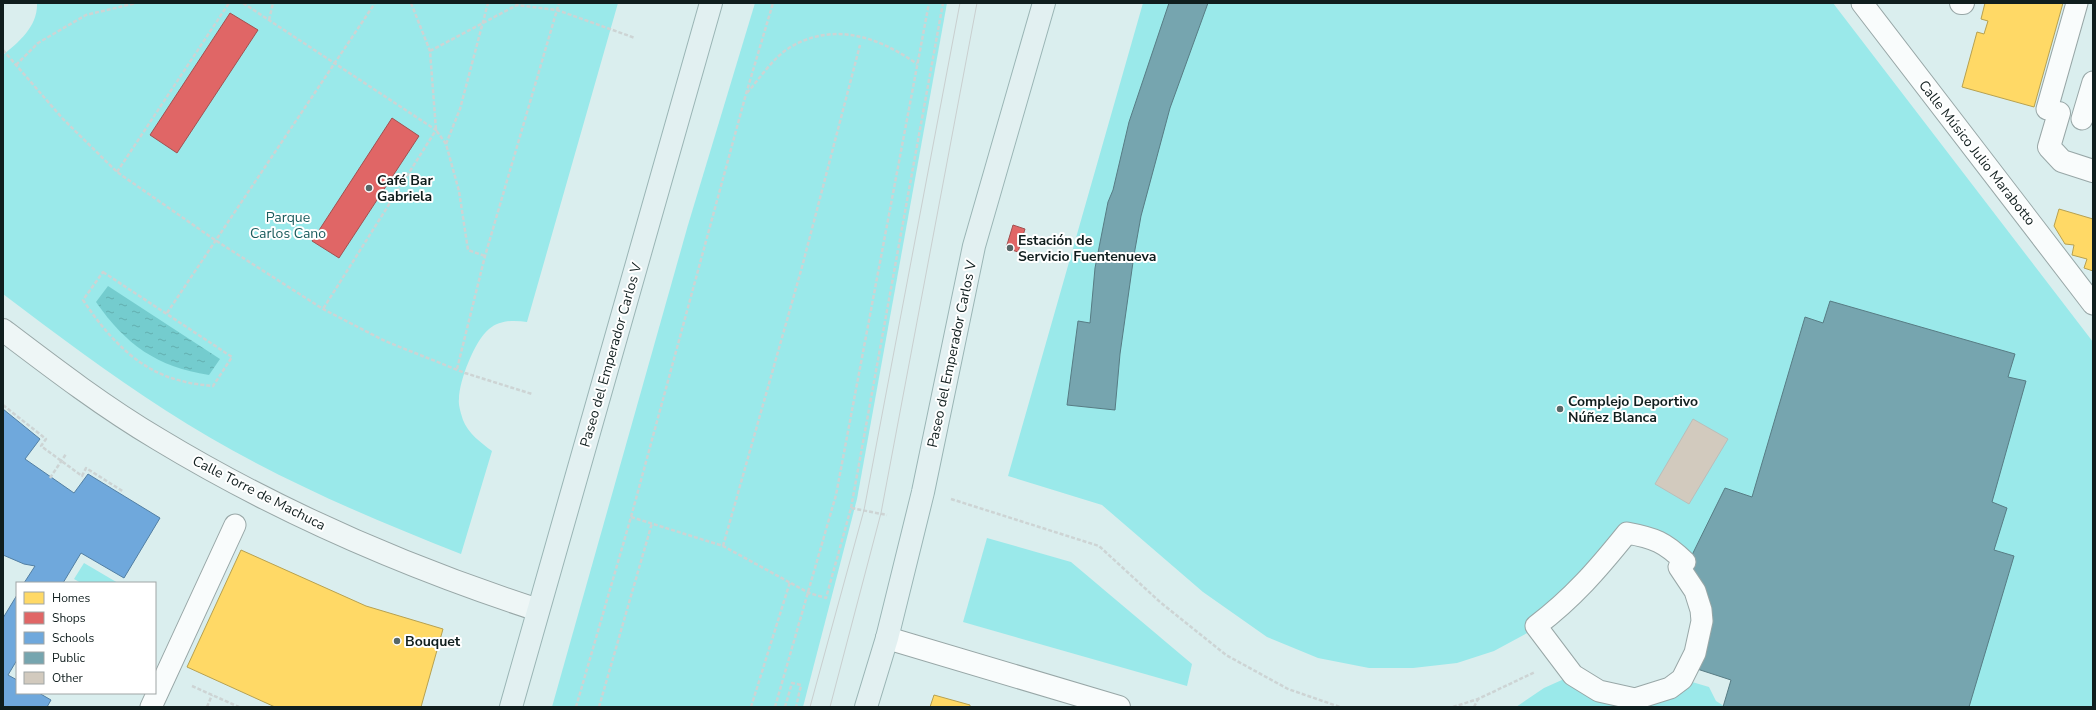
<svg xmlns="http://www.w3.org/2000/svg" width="2096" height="710" viewBox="0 0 2096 710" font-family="'Nunito Sans',sans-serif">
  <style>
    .green { fill: #9ae9ea }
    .water { fill: url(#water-ripples) }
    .homes { fill: #ffd966; stroke: #b7a150 }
    .shops { fill: #e06666; stroke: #a25050 }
    .schools { fill: #6fa8dc; stroke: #527fa3 }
    .public { fill: #76a5af; stroke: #577c84 }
    .building { fill: #d2cabe; stroke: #babeba }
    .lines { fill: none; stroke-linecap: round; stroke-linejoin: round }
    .pedestrian-casing { stroke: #98a7a7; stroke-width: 23 }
    .minor-casing { stroke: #98a7a7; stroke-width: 24 }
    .tertiary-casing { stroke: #98a7a7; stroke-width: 24 }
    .secondary-casing { stroke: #98a7a7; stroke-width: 24 }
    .primary-casing { stroke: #9ab5b5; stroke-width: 24 }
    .path { stroke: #cdd4d4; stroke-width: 2.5; stroke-dasharray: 4 2; stroke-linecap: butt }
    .pedestrian { stroke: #f9fcfc; stroke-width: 21 }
    .minor { stroke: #f9fcfc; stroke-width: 22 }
    .tertiary { stroke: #f9fcfc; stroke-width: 22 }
    .secondary { stroke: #eef6f6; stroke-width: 22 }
    .primary { stroke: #e2f0f1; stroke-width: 22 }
    .tram { stroke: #c9cfcf; stroke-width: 1 }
    .poi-dot { fill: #576767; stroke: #fff; stroke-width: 1.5 }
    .labels { text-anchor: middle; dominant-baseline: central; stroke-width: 4; stroke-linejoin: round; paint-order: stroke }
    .street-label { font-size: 14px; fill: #101e1e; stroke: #fff }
    .poi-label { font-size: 14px; font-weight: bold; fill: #101e1e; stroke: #fff; text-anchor: start }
    .park-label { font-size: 14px; fill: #1b5c5d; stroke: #fff }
  </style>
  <defs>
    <pattern id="water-ripples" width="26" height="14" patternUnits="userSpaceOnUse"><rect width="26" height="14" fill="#74ccce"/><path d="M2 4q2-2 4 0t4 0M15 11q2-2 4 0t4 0" fill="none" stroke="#63afb0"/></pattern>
  </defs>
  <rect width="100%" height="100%" fill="#daeeee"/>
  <g class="green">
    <path d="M37,3H618L527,322C514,320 500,320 489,329C475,340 459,381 459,399C458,404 461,414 463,420C468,433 481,443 492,451L461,554C359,514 257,470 165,410C109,374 56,334 3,294V55C19,42 38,26 37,3Z"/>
    <path d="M755,3H947L857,499L803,707H552L688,225Z"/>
    <path d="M1143,3H1833L2093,342V707H1516L1544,688L1573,675L1635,699L1682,679L1709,687L1716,701L1724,706L1731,680L1697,646L1685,562L1627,533L1529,632L1494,651L1457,663L1413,668H1369L1318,658L1267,637L1203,592L1102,505L1008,476Z"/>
    <path d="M987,538L1071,562L1192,664L1187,686L963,622Z"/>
    <path d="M84,563L118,583H81L74,579Z"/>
  </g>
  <path class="water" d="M108,286L220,359L209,375C157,367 126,345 96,302Z"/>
  <g class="homes">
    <path d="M1985,3H2063L2034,107L1962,87L1977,32L1984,34L1988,21L1981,19Z"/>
    <path d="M2059,209L2093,219V271L2084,268L2087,259L2072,255L2074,245L2065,244L2054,226Z"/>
    <path d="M241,550L366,606L443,629L421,707H275L187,667Z"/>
    <path d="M934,695L970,705V707H930Z"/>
  </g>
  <g class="shops">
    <path d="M230,13L258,30L177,153L150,135Z"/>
    <path d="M392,118L419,136L339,258L312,241Z"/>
    <path d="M1013,225L1025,229L1018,252L1006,248Z"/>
  </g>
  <g class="schools">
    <path d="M3,409L40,439L25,459L74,493L88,474L160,518L124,578L81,553L63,583H24L35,566L24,564L3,555Z"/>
    <path d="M17,595V660L8,675L17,680V693H39L51,700L47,707H3V618Z"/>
  </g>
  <g class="public">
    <path d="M1169,3H1208L1170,108L1141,216L1134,255L1120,354L1115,410L1067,405L1078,321L1090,323L1095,268L1108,202L1113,190L1129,122Z"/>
    <path d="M1830,301L2015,354L2008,377L2026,381L1992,502L2007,508L1994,550L2014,556L1969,707H1723L1731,680L1688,666L1695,591L1691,557L1725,488L1752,497L1805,317L1823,323Z"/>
  </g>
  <path class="building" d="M1693,419L1728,439L1689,504L1655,484Z"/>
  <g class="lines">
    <defs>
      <g id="pedestrian">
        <path d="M1862,3L2093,304"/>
        <path d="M2047,109L2077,3"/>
        <path d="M2082,119L2093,82"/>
        <path d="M1627,533C1654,538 1665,542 1685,562L1679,567L1695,591L1701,610L1702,621L1695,653L1682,679L1670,688L1635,699L1599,691L1573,675L1536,626C1573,598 1598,569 1627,533Z"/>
        <path d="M151,707L235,525"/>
      </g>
      <g id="minor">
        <path d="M1961,3H1963"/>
        <path d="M2059,113L2049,147L2062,161L2093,171"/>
      </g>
      <path id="tertiary" d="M887,638L1119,707"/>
      <path id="secondary" d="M3,330C53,368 104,407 158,439C277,511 406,567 538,610"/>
      <g id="primary">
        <path d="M511,707L711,3"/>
        <path d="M866,707L887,638L923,492L974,246L1044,3"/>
      </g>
    </defs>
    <use href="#pedestrian" class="pedestrian-casing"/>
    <use href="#minor" class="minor-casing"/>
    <use href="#tertiary" class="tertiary-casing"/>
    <use href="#secondary" class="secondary-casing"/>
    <use href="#primary" class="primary-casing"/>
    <g class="path">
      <path d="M243,3L436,130L323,309"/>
      <path d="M411,3L430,51L436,130L446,144L459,191L468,250L485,256"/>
      <path d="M269,20L273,3"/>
      <path d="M3,50L63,119L117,172L215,240L323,309L385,341L465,373L532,394"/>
      <path d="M430,51L517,5L557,10L635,38"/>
      <path d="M16,65L38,43L86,15L136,3"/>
      <path d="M747,93C760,78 773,58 789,48C833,21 879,37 917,64"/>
      <path d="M446,144L460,109L488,3"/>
      <path d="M117,172L229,3"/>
      <path d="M103,272L232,357L213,386C203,385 192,384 182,381C138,371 107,336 83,300Z"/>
      <path d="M167,313L375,3"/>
      <path d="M457,369L485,256L559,3"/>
      <path d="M3,405L46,439L41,446L82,476L86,468L124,492"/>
      <path d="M50,478L66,454"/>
      <path d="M951,499L1099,546L1160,602L1226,655L1288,689L1340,707"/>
      <path d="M851,508L943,3"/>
      <path d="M631,517L723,546L809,593L826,598L851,508L887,515"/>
      <path d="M723,546L802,267L860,45"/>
      <path d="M192,686L239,707"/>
      <path d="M207,707L212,695"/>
      <path d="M576,707L631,517L746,94L773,3"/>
      <path d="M599,707L652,523"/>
      <path d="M751,707L790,582"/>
      <path d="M775,707L836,495L929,3"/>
      <path d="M785,707L792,683L801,685L796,707"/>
      <path d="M1453,707L1478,699L1535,672"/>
      <path d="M1474,707L1478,699"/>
    </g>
    <use href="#pedestrian" class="pedestrian"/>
    <use href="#minor" class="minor"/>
    <use href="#tertiary" class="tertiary"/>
    <use href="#secondary" class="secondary"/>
    <use href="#primary" class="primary"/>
    <g class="tram">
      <path d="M810,707L864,510L960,3"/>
      <path d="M830,707L881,513L977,3"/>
    </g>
  </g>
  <g class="poi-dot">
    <circle cx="369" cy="188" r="4"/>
    <circle cx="1010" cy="248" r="4"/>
    <circle cx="1560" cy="409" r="4"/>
    <circle cx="397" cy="641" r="4"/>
  </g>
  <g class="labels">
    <g class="street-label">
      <text transform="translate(1977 153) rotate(52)">Calle Músico Julio Marabotto</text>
      <text transform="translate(952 354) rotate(-78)">Paseo del Emperador Carlos V</text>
      <text transform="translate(611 355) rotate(-74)">Paseo del Emperador Carlos V</text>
      <text transform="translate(259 493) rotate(27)">Calle Torre de Machuca</text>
    </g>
    <g class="poi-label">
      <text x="377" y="180">Café Bar<tspan x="377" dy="16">Gabriela</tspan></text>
      <text x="1018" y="240">Estación de<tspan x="1018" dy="16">Servicio Fuentenueva</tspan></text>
      <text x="1568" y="401">Complejo Deportivo<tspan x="1568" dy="16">Núñez Blanca</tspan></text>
      <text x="405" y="641">Bouquet</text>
    </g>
    <g class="park-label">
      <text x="288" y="217">Parque<tspan x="288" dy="16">Carlos Cano</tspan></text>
    </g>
  </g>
  <rect width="2096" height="710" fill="none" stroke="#101e1e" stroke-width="8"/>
  <rect x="16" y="582" width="140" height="112" fill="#ffffff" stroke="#9fa5a5"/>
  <rect x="24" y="592" width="20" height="12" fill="#ffd966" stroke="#9fa5a5"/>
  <text x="52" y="602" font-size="12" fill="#101e1e">Homes</text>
  <rect x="24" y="612" width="20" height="12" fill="#e06666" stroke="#9fa5a5"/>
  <text x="52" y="622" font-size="12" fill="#101e1e">Shops</text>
  <rect x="24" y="632" width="20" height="12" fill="#6fa8dc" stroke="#9fa5a5"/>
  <text x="52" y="642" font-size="12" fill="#101e1e">Schools</text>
  <rect x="24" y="652" width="20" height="12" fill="#76a5af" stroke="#9fa5a5"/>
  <text x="52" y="662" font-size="12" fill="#101e1e">Public</text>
  <rect x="24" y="672" width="20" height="12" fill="#d2cabe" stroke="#9fa5a5"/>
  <text x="52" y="682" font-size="12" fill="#101e1e">Other</text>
</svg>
